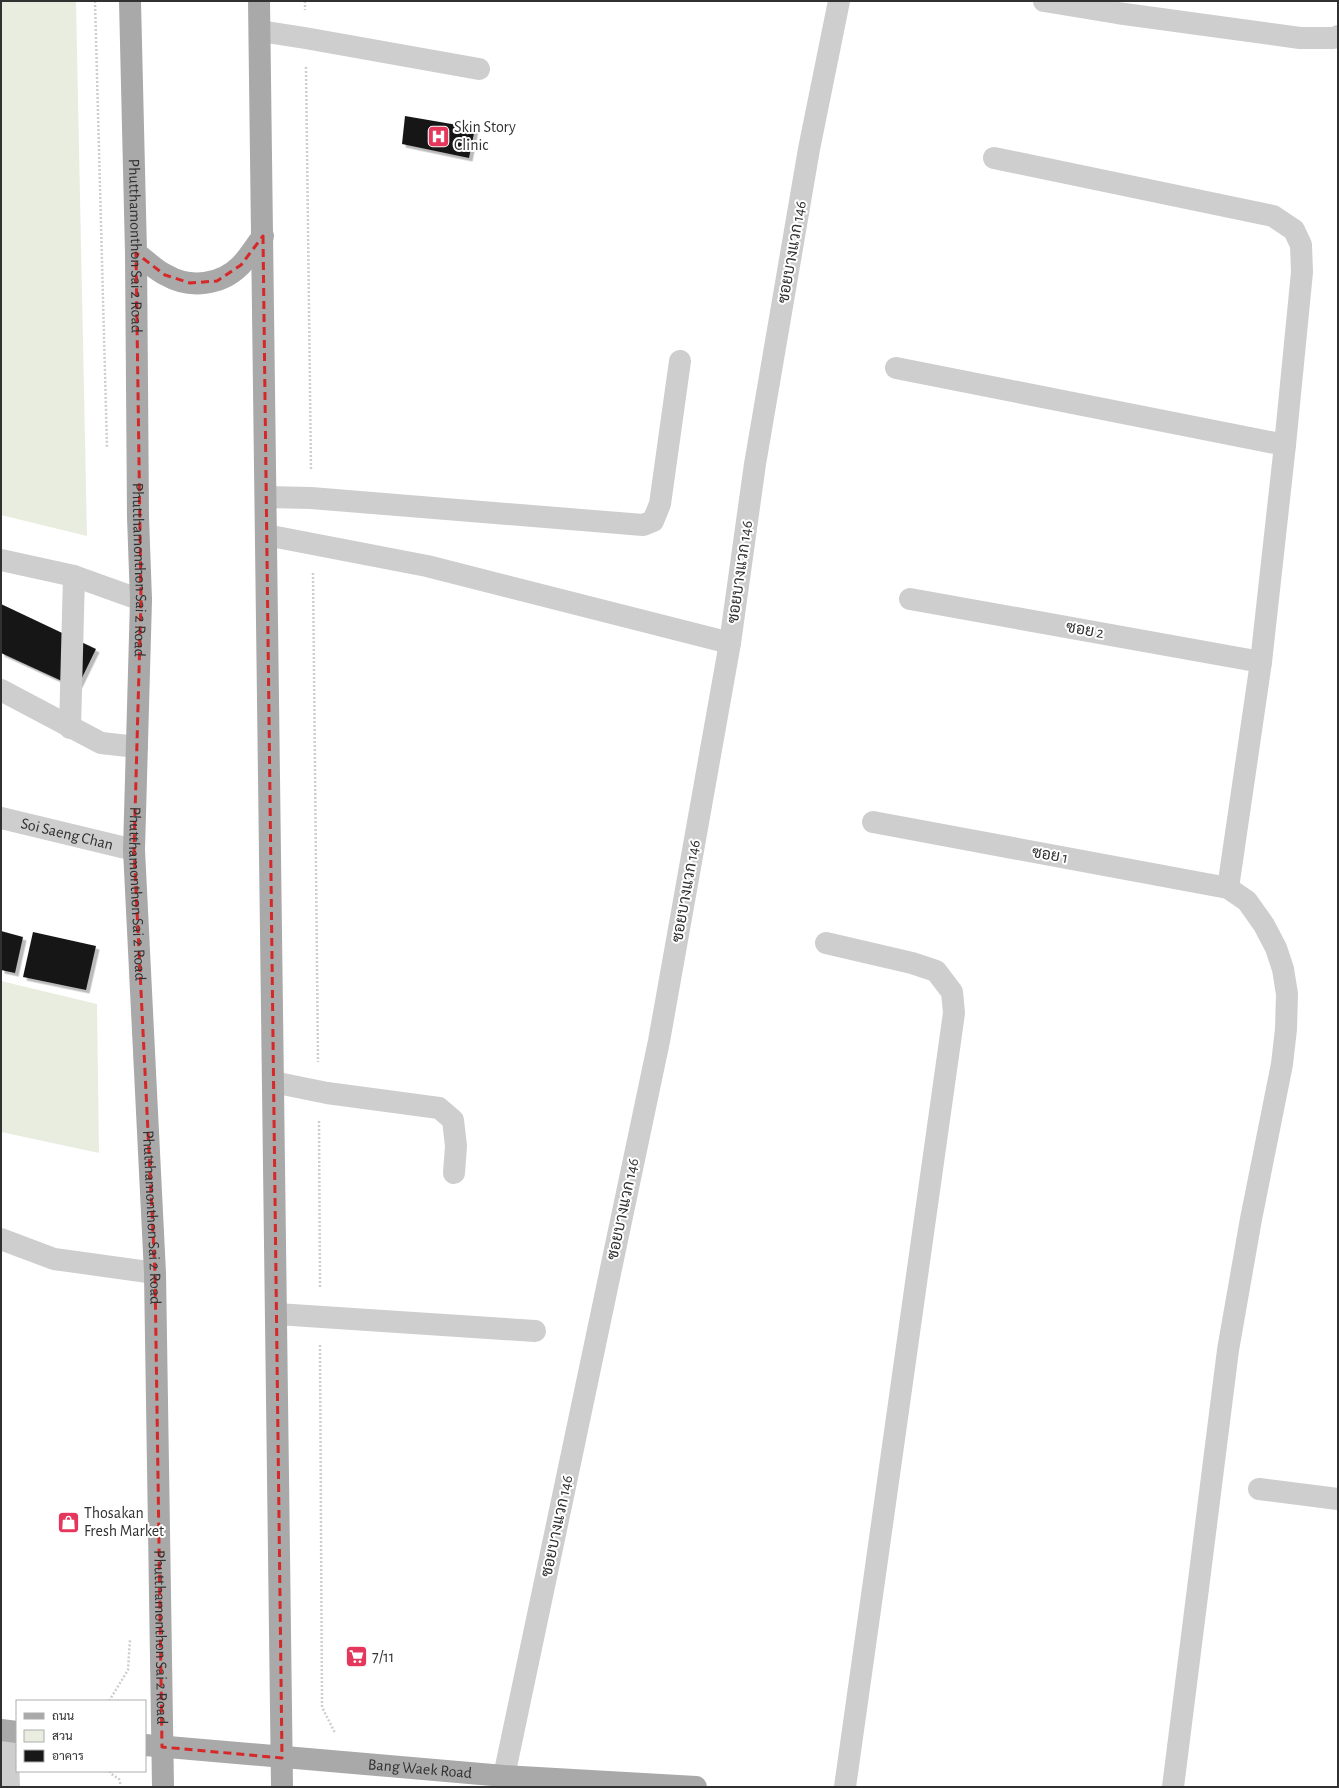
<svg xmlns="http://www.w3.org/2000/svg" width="1339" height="1788" viewBox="0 0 1339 1788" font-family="'Alegreya Sans',Sarabun,sans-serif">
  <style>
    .green { fill: #e9eddf }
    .building { fill: #181818; filter: url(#shadow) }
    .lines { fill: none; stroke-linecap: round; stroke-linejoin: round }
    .path { stroke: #cecece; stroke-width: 2.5; stroke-dasharray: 2 2; stroke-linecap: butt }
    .minor { stroke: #cecece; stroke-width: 22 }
    .major { stroke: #a9a9a9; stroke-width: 22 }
    .marked { fill: none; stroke: #d62828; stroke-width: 3; stroke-dasharray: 8 5; stroke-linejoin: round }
    .labels { text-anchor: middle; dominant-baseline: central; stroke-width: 4; stroke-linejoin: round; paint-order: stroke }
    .poi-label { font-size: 16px; fill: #313131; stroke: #fff; text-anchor: start }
    .street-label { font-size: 16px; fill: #313131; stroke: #fff }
  </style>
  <defs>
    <filter id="shadow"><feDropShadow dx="3.5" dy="3.5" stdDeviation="0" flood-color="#0004"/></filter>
  </defs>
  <rect width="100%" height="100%" fill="#fff"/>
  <g class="green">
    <path d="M1,1H76L87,536L1,515Z"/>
    <path d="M1,981L97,1004L99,1153L1,1132Z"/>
  </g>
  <g class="building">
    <path d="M405,116L475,128L469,158L402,144Z"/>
    <path d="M1,604L96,649L77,688L1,653Z"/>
    <path d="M1,931L23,937L15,973L1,970Z"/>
    <path d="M33,932L96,946L86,990L23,977Z"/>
  </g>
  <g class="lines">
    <g class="path">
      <path d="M95,1L107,447"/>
      <path d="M305,1V10"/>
      <path d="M306,67L311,470"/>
      <path d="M313,573L318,1062"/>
      <path d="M319,1121L320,1288"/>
      <path d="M320,1345L322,1707L335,1733"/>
      <path d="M109,1701L128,1670L130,1639"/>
      <path d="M110,1771V1773L119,1779L121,1787"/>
    </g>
    <g class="minor">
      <path d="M1044,1L1117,13L1300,38H1334L1338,36"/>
      <path d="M260,31L305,38L479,69"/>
      <path d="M994,158L1273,216L1294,230L1301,245L1302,272L1285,445L1261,662L1228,888"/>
      <path d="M896,368L1285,445"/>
      <path d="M266,497L311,498L643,525L653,521L660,504L680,361"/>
      <path d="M266,535L427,566L730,643"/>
      <path d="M1,560L74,576L141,600"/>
      <path d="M910,599L1261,662"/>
      <path d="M1,690L101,743L137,747"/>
      <path d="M70,728L74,576"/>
      <path id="s1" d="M1,818L134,850"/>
      <path d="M873,822L1228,888L1247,901L1264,925L1276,948L1283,969L1287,994L1286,1029L1282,1064L1251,1219L1228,1350L1173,1787"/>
      <path d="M826,943L912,963L936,971L952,992L954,1013L845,1787"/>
      <path d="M273,1082L327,1093L439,1108L453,1120L456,1146L454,1173"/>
      <path d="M1,1239L54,1259L155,1273"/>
      <path d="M277,1314L535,1331"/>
      <path d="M1259,1489L1338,1499"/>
      <path d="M504,1776L659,1041L730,643L755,464L809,149L839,1"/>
      <path d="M9,1787L8,1757L11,1732"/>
    </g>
    <g class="major">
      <path id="s2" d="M130,1L136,253L138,517L141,600L134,850L155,1273L163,1787"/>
      <path d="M259,1L282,1787"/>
      <path d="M136,253C146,260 155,270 166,275C190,289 221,285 240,266C249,257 255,246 263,236"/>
      <path d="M1,1730L17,1732"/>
      <path id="s3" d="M145,1745L504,1776L696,1787"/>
    </g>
  </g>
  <path class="marked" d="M263,236L282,1758L162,1747L155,1273L134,850L141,600L136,253L165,275L190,283L217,281L241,265Z"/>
  <defs>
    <symbol id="hospital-square" viewBox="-11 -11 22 22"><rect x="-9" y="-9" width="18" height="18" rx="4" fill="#e4375b" stroke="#fff"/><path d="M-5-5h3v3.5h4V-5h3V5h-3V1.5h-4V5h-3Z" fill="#fff"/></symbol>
    <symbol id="shop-square" viewBox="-11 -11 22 22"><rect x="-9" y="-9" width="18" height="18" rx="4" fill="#e4375b" stroke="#fff"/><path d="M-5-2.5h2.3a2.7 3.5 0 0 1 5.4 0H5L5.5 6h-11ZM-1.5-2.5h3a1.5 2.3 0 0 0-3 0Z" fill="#fff"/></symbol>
    <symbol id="supermarket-square" viewBox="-11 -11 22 22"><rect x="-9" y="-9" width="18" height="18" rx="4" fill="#e4375b" stroke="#fff"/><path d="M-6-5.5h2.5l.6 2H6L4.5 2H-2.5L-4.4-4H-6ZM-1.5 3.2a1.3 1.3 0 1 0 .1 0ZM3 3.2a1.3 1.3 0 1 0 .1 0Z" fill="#fff"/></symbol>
  </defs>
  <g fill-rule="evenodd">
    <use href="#hospital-square" x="426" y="124" width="25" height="25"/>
    <use href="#shop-square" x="56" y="1510" width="25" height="25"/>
    <use href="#supermarket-square" x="344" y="1644" width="25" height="25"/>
  </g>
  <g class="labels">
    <g class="poi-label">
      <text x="454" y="127">Skin Story<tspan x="454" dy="18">Clinic</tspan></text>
      <text x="84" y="1513">Thosakan<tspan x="84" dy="18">Fresh Market</tspan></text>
      <text x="372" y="1657">7/11</text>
    </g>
    <g class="street-label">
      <text stroke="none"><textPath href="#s2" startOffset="245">Phutthamonthon Sai 2 Road</textPath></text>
      <text transform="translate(792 252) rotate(-80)">ซอยบางแวก 146</text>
      <text stroke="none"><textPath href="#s2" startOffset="569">Phutthamonthon Sai 2 Road</textPath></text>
      <text transform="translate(740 572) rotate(-82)">ซอยบางแวก 146</text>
      <text transform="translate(1085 630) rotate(10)">ซอย 2</text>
      <text stroke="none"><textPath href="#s1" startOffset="68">Soi Saeng Chan</textPath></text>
      <text transform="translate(1050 855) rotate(10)">ซอย 1</text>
      <text transform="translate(686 891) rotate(-80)">ซอยบางแวก 146</text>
      <text stroke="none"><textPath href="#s2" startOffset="893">Phutthamonthon Sai 2 Road</textPath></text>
      <text transform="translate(623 1209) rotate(-78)">ซอยบางแวก 146</text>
      <text stroke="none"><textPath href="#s2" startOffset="1217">Phutthamonthon Sai 2 Road</textPath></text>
      <text transform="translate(557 1526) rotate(-78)">ซอยบางแวก 146</text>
      <text stroke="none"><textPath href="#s2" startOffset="1637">Phutthamonthon Sai 2 Road</textPath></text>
      <text stroke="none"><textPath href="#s3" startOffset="276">Bang Waek Road</textPath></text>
    </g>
  </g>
  <rect width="1339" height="1788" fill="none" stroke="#313131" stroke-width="4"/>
  <rect x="16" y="1700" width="130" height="72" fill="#ffffff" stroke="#adadad"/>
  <rect x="24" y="1713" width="20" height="6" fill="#a9a9a9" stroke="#adadad"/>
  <text x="52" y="1720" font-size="12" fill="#313131">ถนน</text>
  <rect x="24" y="1730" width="20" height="12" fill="#e9eddf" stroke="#adadad"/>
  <text x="52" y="1740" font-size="12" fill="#313131">สวน</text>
  <rect x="24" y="1750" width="20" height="12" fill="#181818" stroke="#adadad"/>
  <text x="52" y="1760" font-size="12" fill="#313131">อาคาร</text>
</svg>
